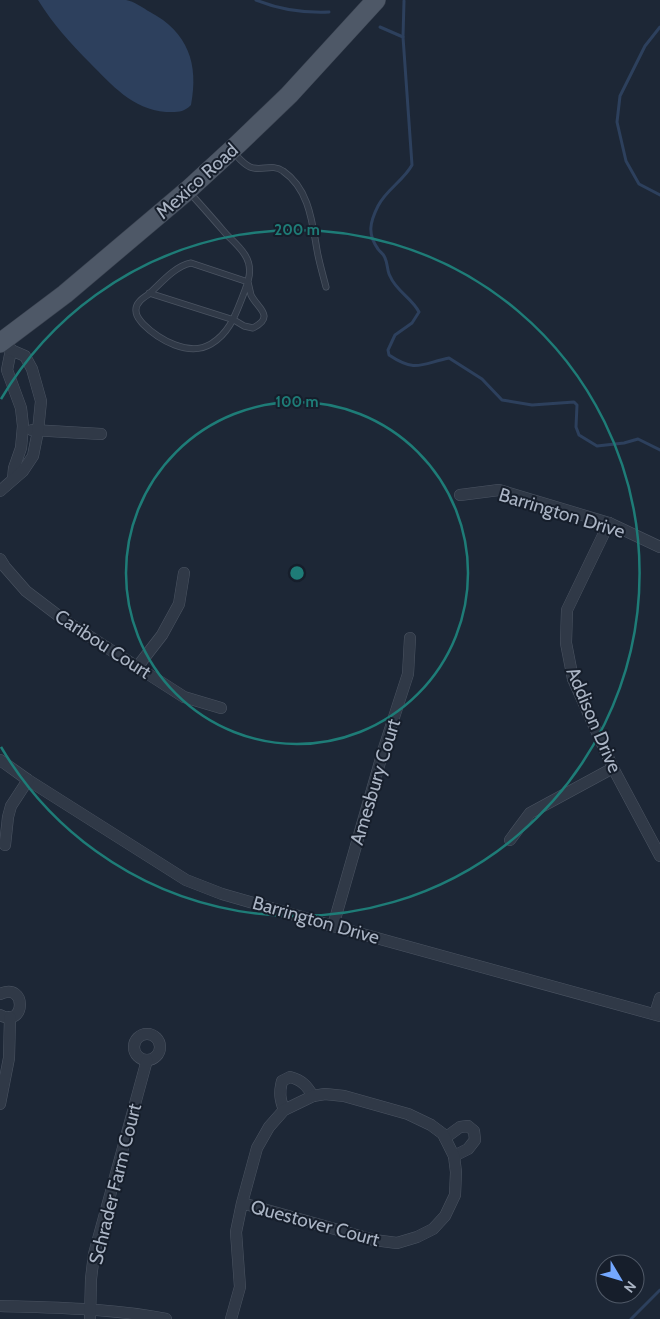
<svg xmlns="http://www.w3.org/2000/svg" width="660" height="1319" viewBox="0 0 660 1319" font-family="Cabin,sans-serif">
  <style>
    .water { fill: #2d405d }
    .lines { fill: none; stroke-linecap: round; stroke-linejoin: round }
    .stream { stroke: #2d405d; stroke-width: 3 }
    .lane-casing { stroke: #4b5462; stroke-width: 7 }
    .street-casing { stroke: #4b5462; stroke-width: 12 }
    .primary-casing { stroke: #3a4250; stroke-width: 20 }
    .lane { stroke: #303947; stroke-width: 5.5 }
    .street { stroke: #303947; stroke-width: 11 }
    .primary { stroke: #4e5867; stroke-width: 19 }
    .ring { fill: none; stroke: #1e7c77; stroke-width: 2.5 }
    .labels { text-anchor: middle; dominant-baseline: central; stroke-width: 4; stroke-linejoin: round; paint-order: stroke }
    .street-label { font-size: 19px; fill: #aab4c4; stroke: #161e2b }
    .centre { fill: #1e7c77; stroke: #161e2b; stroke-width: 2.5 }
    .ring-label { font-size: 15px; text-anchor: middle; font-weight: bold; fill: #1e7c77; stroke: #161e2b; stroke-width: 4; stroke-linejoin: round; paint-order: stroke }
  </style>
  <rect width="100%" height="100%" fill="#1d2736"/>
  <path class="water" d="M38,0C67,0 98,0 126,0C134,1 143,8 150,12C188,32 199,64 191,105C183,113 177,112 166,112C132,109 112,85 90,63C70,43 53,24 38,0Z"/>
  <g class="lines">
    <g class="stream">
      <path d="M256,0C278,9 304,13 329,12"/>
      <path d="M404,1L403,37L412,165C404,180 386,190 378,206C370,222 367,234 378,249C380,252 384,254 385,258C388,264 387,271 390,276C396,291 412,298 419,312L412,323L395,335L388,350L389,355C416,373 421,364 449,358L482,379L502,400L532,405L574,402L577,405L576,427L579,435L597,446L624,443L638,439L660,450"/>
      <path d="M380,27L403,37"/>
      <path d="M660,27L645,46L620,96L617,122L626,161L639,184L660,195"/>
      <path d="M631,1319L660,1290"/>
    </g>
    <defs>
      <g id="lane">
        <path d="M233,152C238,157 243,164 250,167C261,172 272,163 283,171C309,189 312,221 317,250C319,262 323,275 326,287"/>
        <path d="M149,293L234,320L244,326L253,328C276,316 257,308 251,295C250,291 249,286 248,282L191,263C175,266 161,283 149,294C143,298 135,303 136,311C136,317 140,320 143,324C159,340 189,357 211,344C229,333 235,316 242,298C248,283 254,269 245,255C240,247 233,241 227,235C214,220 202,206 189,192"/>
      </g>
      <g id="street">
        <path d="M8,344L11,350L7,370L21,408L23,426L21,448L14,468L13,479"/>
        <path d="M32,430L101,434"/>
        <path d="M0,491L23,471L33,456L38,431L41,401L32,369L25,356L11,350"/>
        <path d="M460,495L499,490L609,523L660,547"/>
        <path d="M609,523L567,610L566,643L573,679L613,768L660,856"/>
        <path d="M0,559L5,567L26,591L64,620L184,697L221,708"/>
        <path d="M138,666L162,635L179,604L184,573"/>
        <path d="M0,760L28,780L186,880L222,894L333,926L660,1016"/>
        <path d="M510,840L530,813L613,768"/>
        <path d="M5,845L8,817L11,806L28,780"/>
        <path d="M333,926L384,748L408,674L410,638"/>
        <path d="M0,994C27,981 26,1029 0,1015"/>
        <path d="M655,1014L660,998"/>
        <circle cx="147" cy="1047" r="13"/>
        <path d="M0,1104L9,1058L10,1017"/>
        <path d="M284,1110C280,1099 279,1093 282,1081L290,1077C302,1080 307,1086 313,1096"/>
        <path d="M445,1138L460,1127L468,1126L474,1131L475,1140L468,1149L454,1156"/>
        <path d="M0,1306C56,1308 112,1308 166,1319"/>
        <path d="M90,1319L91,1279L94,1254L147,1060"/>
        <path d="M231,1319L240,1287L236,1232L242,1203L257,1148L269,1127L284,1110L313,1096L325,1094L344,1096L408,1114L431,1125L443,1134L454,1156L456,1172L455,1195L445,1216L433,1229L417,1237L397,1243L374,1240L242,1203"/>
      </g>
      <path id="primary" d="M0,343L65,294L188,190L238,144L289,95L376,0"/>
    </defs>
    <use href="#lane" class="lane-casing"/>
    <use href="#street" class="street-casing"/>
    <use href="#primary" class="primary-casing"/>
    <use href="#lane" class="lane"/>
    <use href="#street" class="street"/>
    <use href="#primary" class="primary"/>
  </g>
  <g class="ring">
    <circle cx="297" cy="573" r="171"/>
    <path d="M1 399A343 343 0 1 1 1 747"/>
  </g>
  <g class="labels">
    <g class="street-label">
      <text transform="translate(197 181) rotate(-42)">Mexico Road</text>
      <text transform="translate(562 513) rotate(17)">Barrington Drive</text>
      <text transform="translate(103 644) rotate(33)">Caribou Court</text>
      <text transform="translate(594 720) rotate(67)">Addison Drive</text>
      <text transform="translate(375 782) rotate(-73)">Amesbury Court</text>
      <text transform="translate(316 920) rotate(16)">Barrington Drive</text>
      <text transform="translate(115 1184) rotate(-76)">Schrader Farm Court</text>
      <text transform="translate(315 1223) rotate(15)">Questover Court</text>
    </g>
  </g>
  <circle cx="297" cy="573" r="8" class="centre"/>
  <g class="ring-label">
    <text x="297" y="235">200 m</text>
    <text x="297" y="407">100 m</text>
  </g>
  <g transform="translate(620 1279) rotate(128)"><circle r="24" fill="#161e2b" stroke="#515a68"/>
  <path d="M0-4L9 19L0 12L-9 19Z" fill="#74a8ff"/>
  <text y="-8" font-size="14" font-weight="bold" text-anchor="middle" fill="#aab4c4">N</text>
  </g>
</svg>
